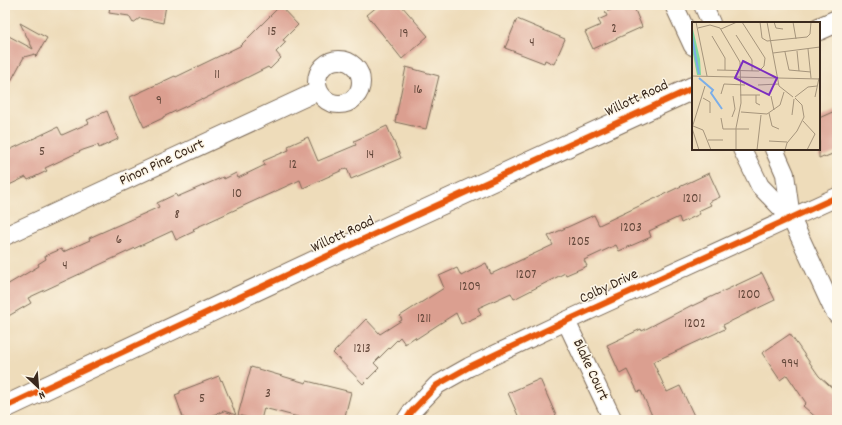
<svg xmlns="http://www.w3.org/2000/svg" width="842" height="425" viewBox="0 0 842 425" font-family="Dekko,sans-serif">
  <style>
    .building { fill: #db9f90 }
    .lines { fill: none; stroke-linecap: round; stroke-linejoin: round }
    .minor-casing { stroke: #7a6855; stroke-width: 20 }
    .secondary-casing { stroke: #7a6855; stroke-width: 24 }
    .minor { stroke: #fff; stroke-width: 18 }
    .secondary { stroke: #fff; stroke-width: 22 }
    .cycleway-casing { stroke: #fcf5e5; stroke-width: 8 }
    .cycleway { stroke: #e8590c; stroke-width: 6 }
    .labels { text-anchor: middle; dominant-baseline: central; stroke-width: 3; stroke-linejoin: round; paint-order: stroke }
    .number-label { font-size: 13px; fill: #63473a }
    .street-label { font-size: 15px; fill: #3b2a1e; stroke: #fcf5e5 }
    .inset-river { fill: none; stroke: #7caee8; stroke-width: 2 }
    .inset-road { fill: none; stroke: #a6957c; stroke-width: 1 }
    .view { fill: #7b2cbf; fill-opacity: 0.15; stroke: #7b2cbf; stroke-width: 2 }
    .inset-edge { fill: none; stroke: #3b2a1e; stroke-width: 2 }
  </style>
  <rect width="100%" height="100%" fill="#fcf5e5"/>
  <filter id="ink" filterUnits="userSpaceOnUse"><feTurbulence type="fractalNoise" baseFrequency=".025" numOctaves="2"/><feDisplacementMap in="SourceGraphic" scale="8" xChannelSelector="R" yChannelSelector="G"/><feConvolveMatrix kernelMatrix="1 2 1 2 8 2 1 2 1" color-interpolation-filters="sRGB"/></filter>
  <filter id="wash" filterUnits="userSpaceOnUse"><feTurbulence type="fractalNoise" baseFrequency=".012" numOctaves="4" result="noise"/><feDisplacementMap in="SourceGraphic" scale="16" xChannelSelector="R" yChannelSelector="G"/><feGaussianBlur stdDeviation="0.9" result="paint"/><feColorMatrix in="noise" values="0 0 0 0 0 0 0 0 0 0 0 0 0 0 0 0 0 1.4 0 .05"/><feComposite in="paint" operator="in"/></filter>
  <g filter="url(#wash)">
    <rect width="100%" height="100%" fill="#eedcba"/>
    <g id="blocks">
      <g class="building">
        <path d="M110,5H166L163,23L140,18L133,23L129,16L109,13Z"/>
        <path d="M379,5H401L428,36L402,59L367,15Z"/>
        <path d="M609,5H633L642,27L593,49L585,32L601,25L598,20L607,16L605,12L611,10Z"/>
        <path d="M280,6L298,25L283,40L286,42L276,52L281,58L270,69L268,67L202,100L201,99L163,117V118L144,127L130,97L175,76L176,77L240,46Z"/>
        <path d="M517,19L565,39L554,64L545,60L544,63L505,48Z"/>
        <path d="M20,23L47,38L36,57L35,54L24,57L5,92V34L33,49Z"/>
        <path d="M406,67L439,76L426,129L395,122Z"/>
        <path d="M837,110V152L825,157L824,156L819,158V118Z"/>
        <path d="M107,111L118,139L99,148L98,145L83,150L45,168L47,171L28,180L26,177L5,187V152L58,127L62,135L89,123L87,120Z"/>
        <path d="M387,126L401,158L351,179L347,168L303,188L300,180L193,229L195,231L176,240L172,231L28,298L31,303L5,318V286L39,266L38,264L46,259L45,256L61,249L63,252L90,240L89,238L159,207L157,203L176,194L177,197L223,177L224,179L236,173L238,178L265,165L263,161L289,150L288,146L308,137L318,161L356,145L354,141Z"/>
        <path d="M709,173L720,197L709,202L711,205L698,211L700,214L681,223L679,217L649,231L651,237L619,251L616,245L584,260L587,266L566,275L565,273L514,299L511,293L478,308L481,315L461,324L456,313L416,339L415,337L405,344L400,337L374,363L379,368L363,384L333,353L366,319L380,334L402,320L400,316L444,288L439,276L457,268L461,276L486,263L491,274L553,245L548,236L594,215L599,225Z"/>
        <path d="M762,273L775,300L723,325L725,329L653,362L667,392L680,386L696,420H654L641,391L638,392L627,370L620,374L607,345L641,329L642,331L692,305V306Z"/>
        <path d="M790,334L819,376L837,392V420H819L803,406L806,403L787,375L780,380L762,353Z"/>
        <path d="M251,367L306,383L307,381L351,392L344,420H297L298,417L264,408L261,420H255L238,415Z"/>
        <path d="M219,376L221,381L222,380L236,415L224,411L201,420H184L175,395L180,393V391Z"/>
        <path d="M540,379L558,420H520L508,393Z"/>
      </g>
    </g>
  </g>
  <g filter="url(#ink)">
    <use href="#blocks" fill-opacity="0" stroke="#7a6855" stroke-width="1"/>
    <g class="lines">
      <defs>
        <g id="minor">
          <path d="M674,5L693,46"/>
          <path d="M703,5L711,23"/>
          <circle cx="339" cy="82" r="22"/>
          <path d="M742,149L760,186L791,218"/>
          <path d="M774,149L785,174L791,218L833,309L837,315"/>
          <path d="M5,236L318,91"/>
          <path d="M566,321L613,420"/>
          <path d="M406,420L412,411L437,385L469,367L566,321L837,197"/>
        </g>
        <g id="secondary">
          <path d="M819,29L837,21"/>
          <path d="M5,407L353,244L693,88"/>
        </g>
      </defs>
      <use href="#minor" class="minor-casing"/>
      <use href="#secondary" class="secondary-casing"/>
      <use href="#minor" class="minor"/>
      <use href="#secondary" class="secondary"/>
      <defs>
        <g id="cycleway">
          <path d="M5,407L353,244L693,88"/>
          <path d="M406,420L412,411L437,385L469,367L566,321L837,197"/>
        </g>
      </defs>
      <use href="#cycleway" class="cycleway-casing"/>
      <use href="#cycleway" class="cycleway"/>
    </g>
  </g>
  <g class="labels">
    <g class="number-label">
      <text x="614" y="29">2</text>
      <text x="272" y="32">15</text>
      <text x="404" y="34">19</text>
      <text x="532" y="43">4</text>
      <text x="217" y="75">11</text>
      <text x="418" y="90">16</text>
      <text x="159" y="101">9</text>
      <text x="42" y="152">5</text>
      <text x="370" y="155">14</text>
      <text x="293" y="165">12</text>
      <text x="237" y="194">10</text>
      <text x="692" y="199">1201</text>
      <text x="177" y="215">8</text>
      <text x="631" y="228">1203</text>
      <text x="119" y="240">6</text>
      <text x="579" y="242">1205</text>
      <text x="65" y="266">4</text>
      <text x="526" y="275">1207</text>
      <text x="470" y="287">1209</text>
      <text x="749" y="295">1200</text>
      <text x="424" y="319">1211</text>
      <text x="695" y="324">1202</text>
      <text x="362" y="349">1213</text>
      <text x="790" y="364">994</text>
      <text x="268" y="394">3</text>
      <text x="202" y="399">5</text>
    </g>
    <g class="street-label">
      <text transform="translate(637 99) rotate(-25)">Willott Road</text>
      <text transform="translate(162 163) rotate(-25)">Pinon Pine Court</text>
      <text transform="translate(343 235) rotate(-25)">Willott Road</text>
      <text transform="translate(609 287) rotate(-25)">Colby Drive</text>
      <text transform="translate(590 370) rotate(65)">Blake Court</text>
    </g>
  </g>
  <g transform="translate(692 22)">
    <rect width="128" height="128" fill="#eedcba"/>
    <path d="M0,3L8,37L9,53H5L0,27Z" fill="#7fd89e"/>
    <path class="inset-river" d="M0,15L7,52M7,56L21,68L19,71L30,87"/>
    <path class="inset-road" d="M4,0L15,54M68,0L70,16L75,19L115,15L118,12L119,0M75,0L87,64L101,75M82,0L84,6L91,7M101,0L104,17M6,6L18,3L28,6L48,40L49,81M29,7L45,0M44,13L60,38V49M20,14L33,36V48M116,27L119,56M105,29L107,49M93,30L97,48L119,50M81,31L128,25M25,48L67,49L72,44L73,36L50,0M0,54L128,57M66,63L87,62M29,72L32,62L53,63M48,73H68M64,73V81L68,83M79,74L82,88M103,75L116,65L125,64M123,75L127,56M11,76L18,80V91M49,90L75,92L88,83L92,70M77,91L80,104L87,107M100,93L102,77M40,95L43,87L41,74M29,96L31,107H57M111,99L123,112L115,128M1,104L11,108L19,128M16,118H31M77,119L95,120M7,128L0,106L13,64M44,128V106L49,81M65,128L69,93M93,128L95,121L105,109L112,95L110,83L103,76"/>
    <path class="view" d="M51,39L85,56L77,73L43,56Z"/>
    <rect width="128" height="128" class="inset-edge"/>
  </g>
  <rect width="842" height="425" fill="none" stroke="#fcf5e5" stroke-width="20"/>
  <g transform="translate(38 387) rotate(154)" stroke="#fcf5e5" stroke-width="3" paint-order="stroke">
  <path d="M0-3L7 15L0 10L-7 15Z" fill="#3b2a1e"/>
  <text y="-6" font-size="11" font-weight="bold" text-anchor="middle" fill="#3b2a1e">N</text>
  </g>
</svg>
